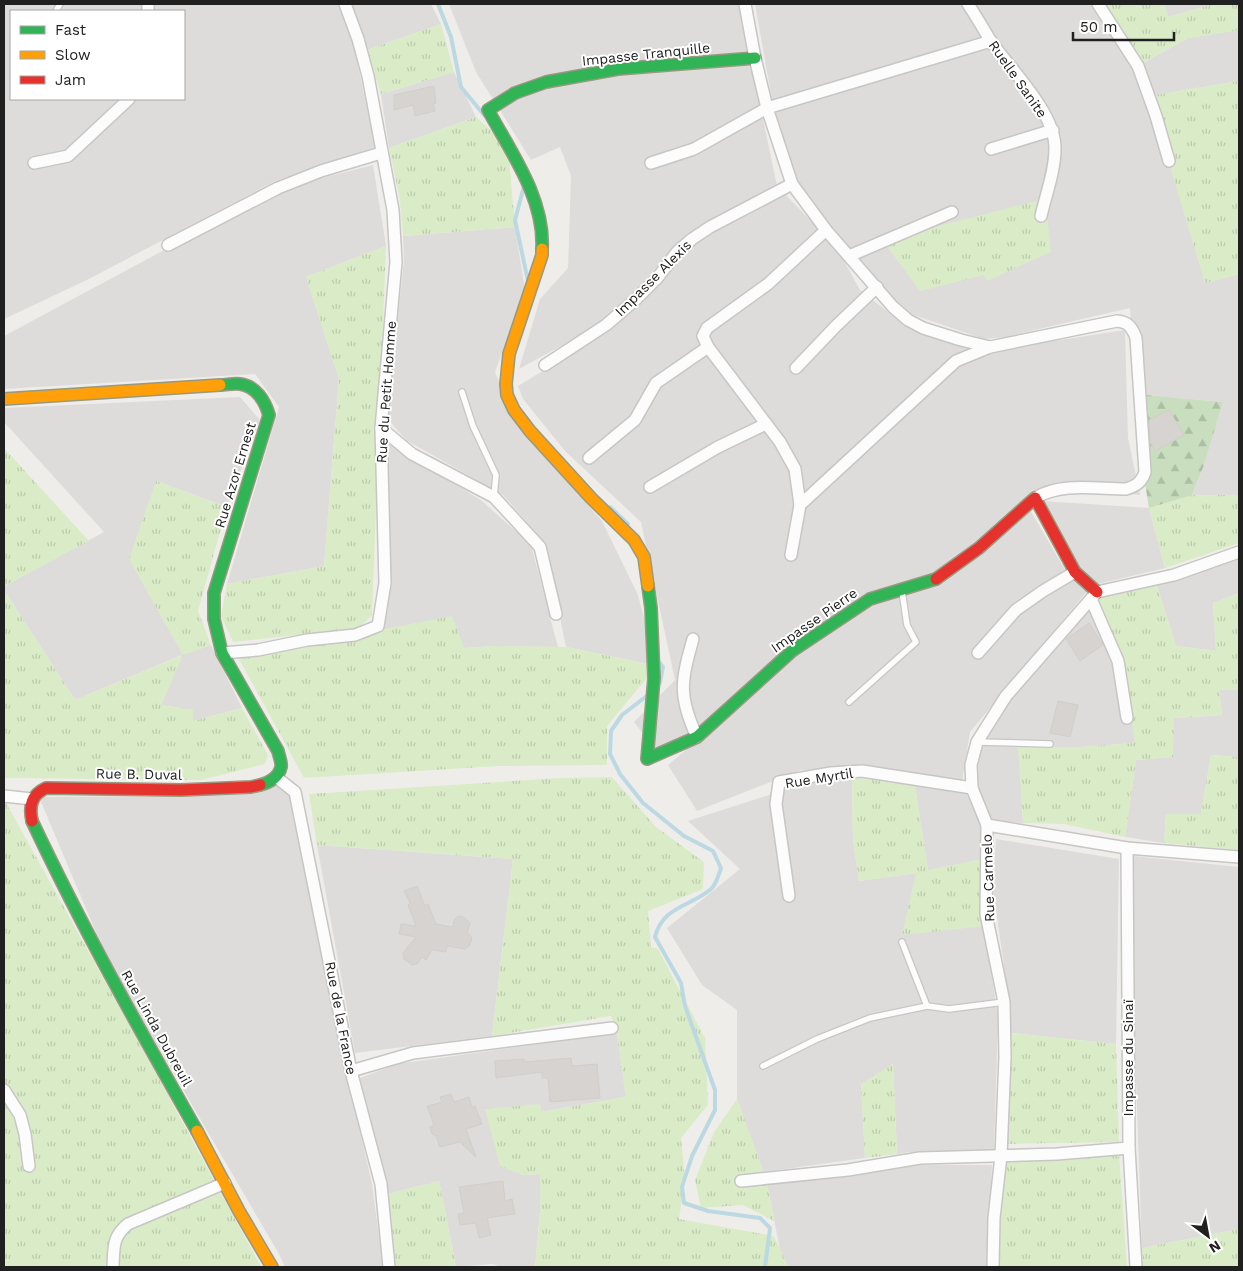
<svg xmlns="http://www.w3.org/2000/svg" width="1243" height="1271" viewBox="0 0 1243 1271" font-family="'Work Sans',sans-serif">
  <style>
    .residential { fill: #dedcda; fill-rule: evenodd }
    .grass { fill: url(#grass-tufts) }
    .forest { fill: url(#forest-firs) }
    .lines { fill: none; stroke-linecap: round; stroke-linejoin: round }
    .stream { stroke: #bcd9e3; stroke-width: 4 }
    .building { fill: #d6d3d0; stroke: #d2ceca }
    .lane-casing { stroke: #c7c6c5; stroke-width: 8 }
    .street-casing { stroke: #c7c6c5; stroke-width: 14 }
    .fast-casing { stroke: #979980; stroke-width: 14 }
    .slow-casing { stroke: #979980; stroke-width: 14 }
    .jam-casing { stroke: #979980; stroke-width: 14 }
    .lane { stroke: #fdfcfc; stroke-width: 5.5 }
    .street { stroke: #fdfcfc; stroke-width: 11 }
    .fast { stroke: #30b455; stroke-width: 11 }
    .slow { stroke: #ff9f0a; stroke-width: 11 }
    .jam { stroke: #e5322d; stroke-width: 11 }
    .labels { text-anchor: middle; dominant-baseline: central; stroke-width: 4; stroke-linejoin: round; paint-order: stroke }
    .street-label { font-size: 14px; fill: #202020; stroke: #fff }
  </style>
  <defs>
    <pattern id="grass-tufts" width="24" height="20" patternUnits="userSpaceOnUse" patternTransform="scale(1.25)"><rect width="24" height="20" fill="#daecc7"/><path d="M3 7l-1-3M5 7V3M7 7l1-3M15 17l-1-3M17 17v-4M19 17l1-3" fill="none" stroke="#bbcaab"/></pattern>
    <pattern id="forest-firs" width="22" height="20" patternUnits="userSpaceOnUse" patternTransform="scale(1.25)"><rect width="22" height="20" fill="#c8debe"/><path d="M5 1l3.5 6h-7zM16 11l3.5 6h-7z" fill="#acbea3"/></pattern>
  </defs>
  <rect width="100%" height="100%" fill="#efede9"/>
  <g class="residential">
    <path d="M4,4H338L353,41L375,147L273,182L89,279L4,319ZM11,11H184V99H11Z"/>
    <path d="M350,4H431L441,24L367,50Z"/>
    <path d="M449,4H739L777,186L682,240L623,303L599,325L519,369L540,299L568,268L571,176L560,147L531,160L476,72Z"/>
    <path d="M755,4H1103L1141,64L1188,38L1239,30V81L1156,95L1205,283L1239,274V495H1192L1204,465L1223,402L1135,394L1130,308L1004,337L984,339L905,312L792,189L774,111Z"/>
    <path d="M1164,4H1214L1168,17Z"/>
    <path d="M454,72L476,117L389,148L381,94Z"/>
    <path d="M373,165L386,246L306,277L339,378L324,566L227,584L279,407L255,374L4,389V336L276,190Z"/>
    <path d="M783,192L837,248L860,290L901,322L965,345L994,350L1125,330L1128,438L1140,495L1085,487L1034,495L933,576L867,597L662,759L634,722L675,680L641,522L565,451L523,399L518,386L577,350L684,248Z"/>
    <path d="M515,227L525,290L495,372L509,406L544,456L602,521L638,595L657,666L566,647L545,543L503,495L406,440L387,418L404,261L403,236Z"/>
    <path d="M240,397L260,420L227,507L156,481L183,654L211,645L242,708L193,721L192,710L161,705L182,655L75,700L4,590V586L104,532L4,422V408Z"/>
    <path d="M385,439L482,501L531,545L558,647L495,646L464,648L382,629Z"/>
    <path d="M1043,501L1149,508L1165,568L1098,584L1080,570Z"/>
    <path d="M1030,510L1067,573L1088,590L970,732L962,782L864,768L801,770L697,811L668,765L710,730L795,654L871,602L937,583Z"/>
    <path d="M1239,556V593L1213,603L1216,651L1176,646L1156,583Z"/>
    <path d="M1096,597L1121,658L1136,743L1080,747H1019L1023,823L991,821L975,780L979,745L1008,699Z"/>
    <path d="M1239,689V757L1211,755L1201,814H1166L1164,843L1125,837L1136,760L1171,757L1173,718L1222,715L1219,690Z"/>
    <path d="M852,777L853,840L859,881L917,873L984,926L998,1017L994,1150L909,1152L897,1154L893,1064L861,1085L865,1158L763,1172L737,1099V1010L702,985L667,928L740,869L688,821L806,783Z"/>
    <path d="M277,780L291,799L335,1021L372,1184L383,1267H285L279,1254L108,961L39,797L182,796Z"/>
    <path d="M915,786L966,793L982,829V859L928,871Z"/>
    <path d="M996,839L1119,859L1116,1044L1011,1033L1006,980L993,889Z"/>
    <path d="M317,845L513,859L492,1036L355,1053Z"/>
    <path d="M1133,856L1239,867V1229L1142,1248L1134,1025Z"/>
    <path d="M617,1033L626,1097L541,1112L540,1104L523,1175L540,1174V1212L535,1267H500L493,1264L456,1267L439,1181L388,1194L360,1078L397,1064Z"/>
    <path d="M914,1165H992L986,1267H788L780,1250L766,1178Z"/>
  </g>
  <g class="grass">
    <path d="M1103,4H1164L1168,17L1214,4H1239V30L1188,38L1141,64Z"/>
    <path d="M441,24L454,72L381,94L367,50Z"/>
    <path d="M1239,81V274L1205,283L1172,173L1155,95Z"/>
    <path d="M476,117L508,146L515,227L403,236L400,200L389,148Z"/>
    <path d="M1045,199L1051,252L987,281L984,275L920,291L886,245L903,235Z"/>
    <path d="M386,246L372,615L359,628L233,642L221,616L227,584L324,566L339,379L306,277Z"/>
    <path d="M4,448L89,541L4,586Z"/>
    <path d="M156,481L227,507L198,611L211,645L183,655L161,705L193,710V721L242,708L268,755L265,764L201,780L4,778V590L75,700L183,655L129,559Z"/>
    <path d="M1192,495H1239V543L1165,568L1149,508Z"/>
    <path d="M1156,583L1176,646L1216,651L1213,603L1239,593V689L1219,690L1222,715L1174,718L1173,757L1136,760L1125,837L1064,824L1023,823L1018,747H1080L1135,743L1121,658L1096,597Z"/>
    <path d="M452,616L464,648L495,646L566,647L657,666L607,726V765L499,766L304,778L238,657Z"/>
    <path d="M1211,755L1239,757V850L1164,843L1166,814H1201Z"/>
    <path d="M612,777L656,827L704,862L703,889L648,911L651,947L658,949L705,1038L708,1105L681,1138L685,1179L679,1219L774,1236L788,1267H535L540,1212V1174L523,1175L500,1166L485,1109L540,1104L541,1112L626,1097L617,1034L611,1016L492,1036L513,859L317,845L309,794L560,778Z"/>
    <path d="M852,777L915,786L928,870L982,859L984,926L902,935L916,873L859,881L853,840Z"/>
    <path d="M4,799L157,1075L261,1267H4Z"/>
    <path d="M1011,1033L1116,1044L1119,1142L1008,1144Z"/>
    <path d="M893,1064L897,1154L865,1158L861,1084Z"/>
    <path d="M737,1099L766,1178L774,1221L743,1205L701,1208L695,1180L714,1132Z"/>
    <path d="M1119,1152L1127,1267H997L1004,1160Z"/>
    <path d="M439,1181L456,1267H396L388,1194Z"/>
    <path d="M1239,1229V1267H1143L1142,1248Z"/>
  </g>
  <path class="forest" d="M1135,394L1223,402L1204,465L1192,495L1149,508L1137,434Z"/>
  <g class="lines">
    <g class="stream">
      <path d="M438,4L451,37L461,87L484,115"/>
      <path d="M524,186L515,220L528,281"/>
      <path d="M610,507L628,524"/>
      <path d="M659,662L663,667L660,683"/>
      <path d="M648,695L622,715L611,731L610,754L620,774L643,803L684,836L713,851L721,868C719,874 716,885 711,889C690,907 663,906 655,937L681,983L685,1006L715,1090V1110L692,1156L682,1187L684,1203L708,1211L760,1218L770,1228L765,1267"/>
    </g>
  </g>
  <g class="building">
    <path d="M434,86L436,103L433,104L435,111L415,116L413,105L394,110V95Z"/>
    <path d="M1169,410L1184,435L1155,451L1150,442L1149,420Z"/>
    <path d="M1089,623L1103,645L1080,661L1066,639Z"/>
    <path d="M1058,701L1078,705L1070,737L1050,733Z"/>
    <path d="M417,886L425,906L428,904L436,924L453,927L454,920L458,916L464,917L470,923L467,932L472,938L470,945L465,949L447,946L446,952L432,950L426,960L422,957L417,964L412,965L404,959L403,953L416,937L399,934L401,924L416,926L408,905L410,903L404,891Z"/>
    <path d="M571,1058L572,1066L597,1064L600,1098L550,1102L548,1078H542V1072L496,1078L495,1061L524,1059V1062Z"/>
    <path d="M451,1094L454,1102L469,1097L472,1107L475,1106L482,1124L466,1129L476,1157L460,1142L440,1147L436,1136L432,1134L430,1127L434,1125L427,1106L442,1102L440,1097Z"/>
    <path d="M503,1181L505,1201L512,1199L515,1214L487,1218L491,1235L479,1238L476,1223L460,1225L458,1214L464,1213L459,1187Z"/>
  </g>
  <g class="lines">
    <defs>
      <g id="lane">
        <path d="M56,11L60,4"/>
        <path d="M462,392L473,426L496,475L494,497"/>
        <path d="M849,702L916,642L907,625L902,591"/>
        <path d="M977,742L1050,744"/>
        <path d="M902,942L927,1006L949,1009L1004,1002"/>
        <path d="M763,1066L817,1039L870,1018L927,1006"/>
      </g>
      <g id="street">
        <path d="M148,4V11"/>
        <path d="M745,4L755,58L767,108L792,184L826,230L893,307L908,320L923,328L961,340L990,347L1117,321C1128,322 1132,327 1136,338L1145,472C1142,482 1136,486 1126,489C1096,489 1062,482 1035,498"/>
        <path d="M968,4C976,16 983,28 990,40C1010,69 1055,112 1055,148C1055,171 1046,194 1041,216"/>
        <path d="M1098,4L1138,66L1156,116L1169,161"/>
        <path d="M991,149L1053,130"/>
        <path d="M34,163L68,156L129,99"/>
        <path d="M651,163L694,149L767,108L991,41"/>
        <path d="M168,245L278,188L321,171L381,153"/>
        <path d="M849,256L952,212"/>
        <path d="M708,347L703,336L707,328L768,284L826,230"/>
        <path d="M545,365L606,325L635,300L658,277L677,252L692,239L710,227L792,184"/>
        <path d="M796,368L836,326L877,287"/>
        <path d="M381,428L412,454L494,497L540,547L556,614"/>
        <path d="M589,458L635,420L656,383L708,347L780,442L795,469L800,505"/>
        <path d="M650,487L718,447L766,424"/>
        <path d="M791,555L800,505L956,361L990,347"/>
        <path d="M1091,599L1118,661L1127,718"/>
        <path d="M693,639C681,681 678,696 697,737"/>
        <path d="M222,653L258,650L307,640L355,635L378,626L385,583L381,428L396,262L393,210L368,76L358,39L345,4"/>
        <path d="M978,653L1016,610L1043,591L1075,572"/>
        <path d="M276,777L295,792L351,1071L381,1184L389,1267"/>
        <path d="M4,796L32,799"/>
        <path d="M987,825L1127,848L1239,857"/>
        <path d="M1127,848L1129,1148L1136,1267"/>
        <path d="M789,896L776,804L779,782L831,773L862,771L972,788"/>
        <path d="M351,1071L413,1053L612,1028"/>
        <path d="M4,1090L20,1115L25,1134L29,1166"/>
        <path d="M741,1181L848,1170L920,1158L1057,1154L1129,1148"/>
        <path d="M113,1267C114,1248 112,1237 128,1224L225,1183"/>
        <path d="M993,1267L994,1218L1001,1156L1005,1057L1004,1002L986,914L987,825L972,788L971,765L977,742L1006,696L1097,592L1174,575L1239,552"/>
      </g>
      <g id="fast">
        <path d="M542,249C545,199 511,152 488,110L515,93L546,82L618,69L755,58"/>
        <path d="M220,385C226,385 234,383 240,384C256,386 265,401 269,415L214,593V619L222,653L278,751C279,756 282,763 281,767C279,777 269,783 260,785"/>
        <path d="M648,586L651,608L654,678L647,759L697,737L792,651L870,599L936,579"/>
        <path d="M32,821C82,927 139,1029 197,1131"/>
      </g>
      <g id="slow">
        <path d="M542,249V255L509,354L506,384L507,395L514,410L530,431L591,498L634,540L644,557L648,586"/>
        <path d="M4,399L220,385"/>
        <path d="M197,1131L239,1211L272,1267"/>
      </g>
      <g id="jam">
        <path d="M936,579L979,548L1035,498L1075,572L1097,592"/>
        <path d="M32,821C29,806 31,795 46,788L181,790L251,787L260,785"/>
      </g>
    </defs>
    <use href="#lane" class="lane-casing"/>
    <use href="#street" class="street-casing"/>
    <use href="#fast" class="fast-casing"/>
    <use href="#slow" class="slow-casing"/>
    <use href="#jam" class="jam-casing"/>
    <use href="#lane" class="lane"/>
    <use href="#street" class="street"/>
    <use href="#fast" class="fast"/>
    <use href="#slow" class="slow"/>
    <use href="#jam" class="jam"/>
  </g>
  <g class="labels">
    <g class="street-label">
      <text transform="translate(646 54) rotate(-6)">Impasse Tranquille</text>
      <text transform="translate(1018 79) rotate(55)">Ruelle Sanite</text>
      <text transform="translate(653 278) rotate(-45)">Impasse Alexis</text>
      <text transform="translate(386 392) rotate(-86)">Rue du Petit Homme</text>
      <text transform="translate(235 475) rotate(-73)">Rue Azor Ernest</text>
      <text transform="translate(814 620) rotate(-35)">Impasse Pierre</text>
      <text transform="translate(139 774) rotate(1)">Rue B. Duval</text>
      <text transform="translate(819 778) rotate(-9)">Rue Myrtil</text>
      <text transform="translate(988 878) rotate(-92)">Rue Carmelo</text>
      <text transform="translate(341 1018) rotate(79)">Rue de la France</text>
      <text transform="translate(157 1028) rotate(61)">Rue Linda Dubreuil</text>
      <text transform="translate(1128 1058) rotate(-90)">Impasse du Sinaï</text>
    </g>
  </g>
  <rect width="1243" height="1271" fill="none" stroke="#202020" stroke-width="10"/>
  <rect x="10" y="10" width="175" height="90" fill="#ffffff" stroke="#a6a6a6"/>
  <rect x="20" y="26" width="25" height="8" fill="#30b455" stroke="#a6a6a6"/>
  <text x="55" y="35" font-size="15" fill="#202020">Fast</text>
  <rect x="20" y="51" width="25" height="8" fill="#ff9f0a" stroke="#a6a6a6"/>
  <text x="55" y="60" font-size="15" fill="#202020">Slow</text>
  <rect x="20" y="76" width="25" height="8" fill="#e5322d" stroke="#a6a6a6"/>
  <text x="55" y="85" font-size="15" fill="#202020">Jam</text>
  <g transform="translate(1208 1236) rotate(148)" stroke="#ffffff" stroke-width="4" paint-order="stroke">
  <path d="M0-4L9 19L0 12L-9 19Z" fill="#202020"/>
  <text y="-8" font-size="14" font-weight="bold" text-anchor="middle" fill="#202020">N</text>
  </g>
  <path d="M1073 32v8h101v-8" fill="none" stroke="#202020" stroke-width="2.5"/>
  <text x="1080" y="32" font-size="15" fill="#202020" stroke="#ffffff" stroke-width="4" paint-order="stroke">50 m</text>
</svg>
